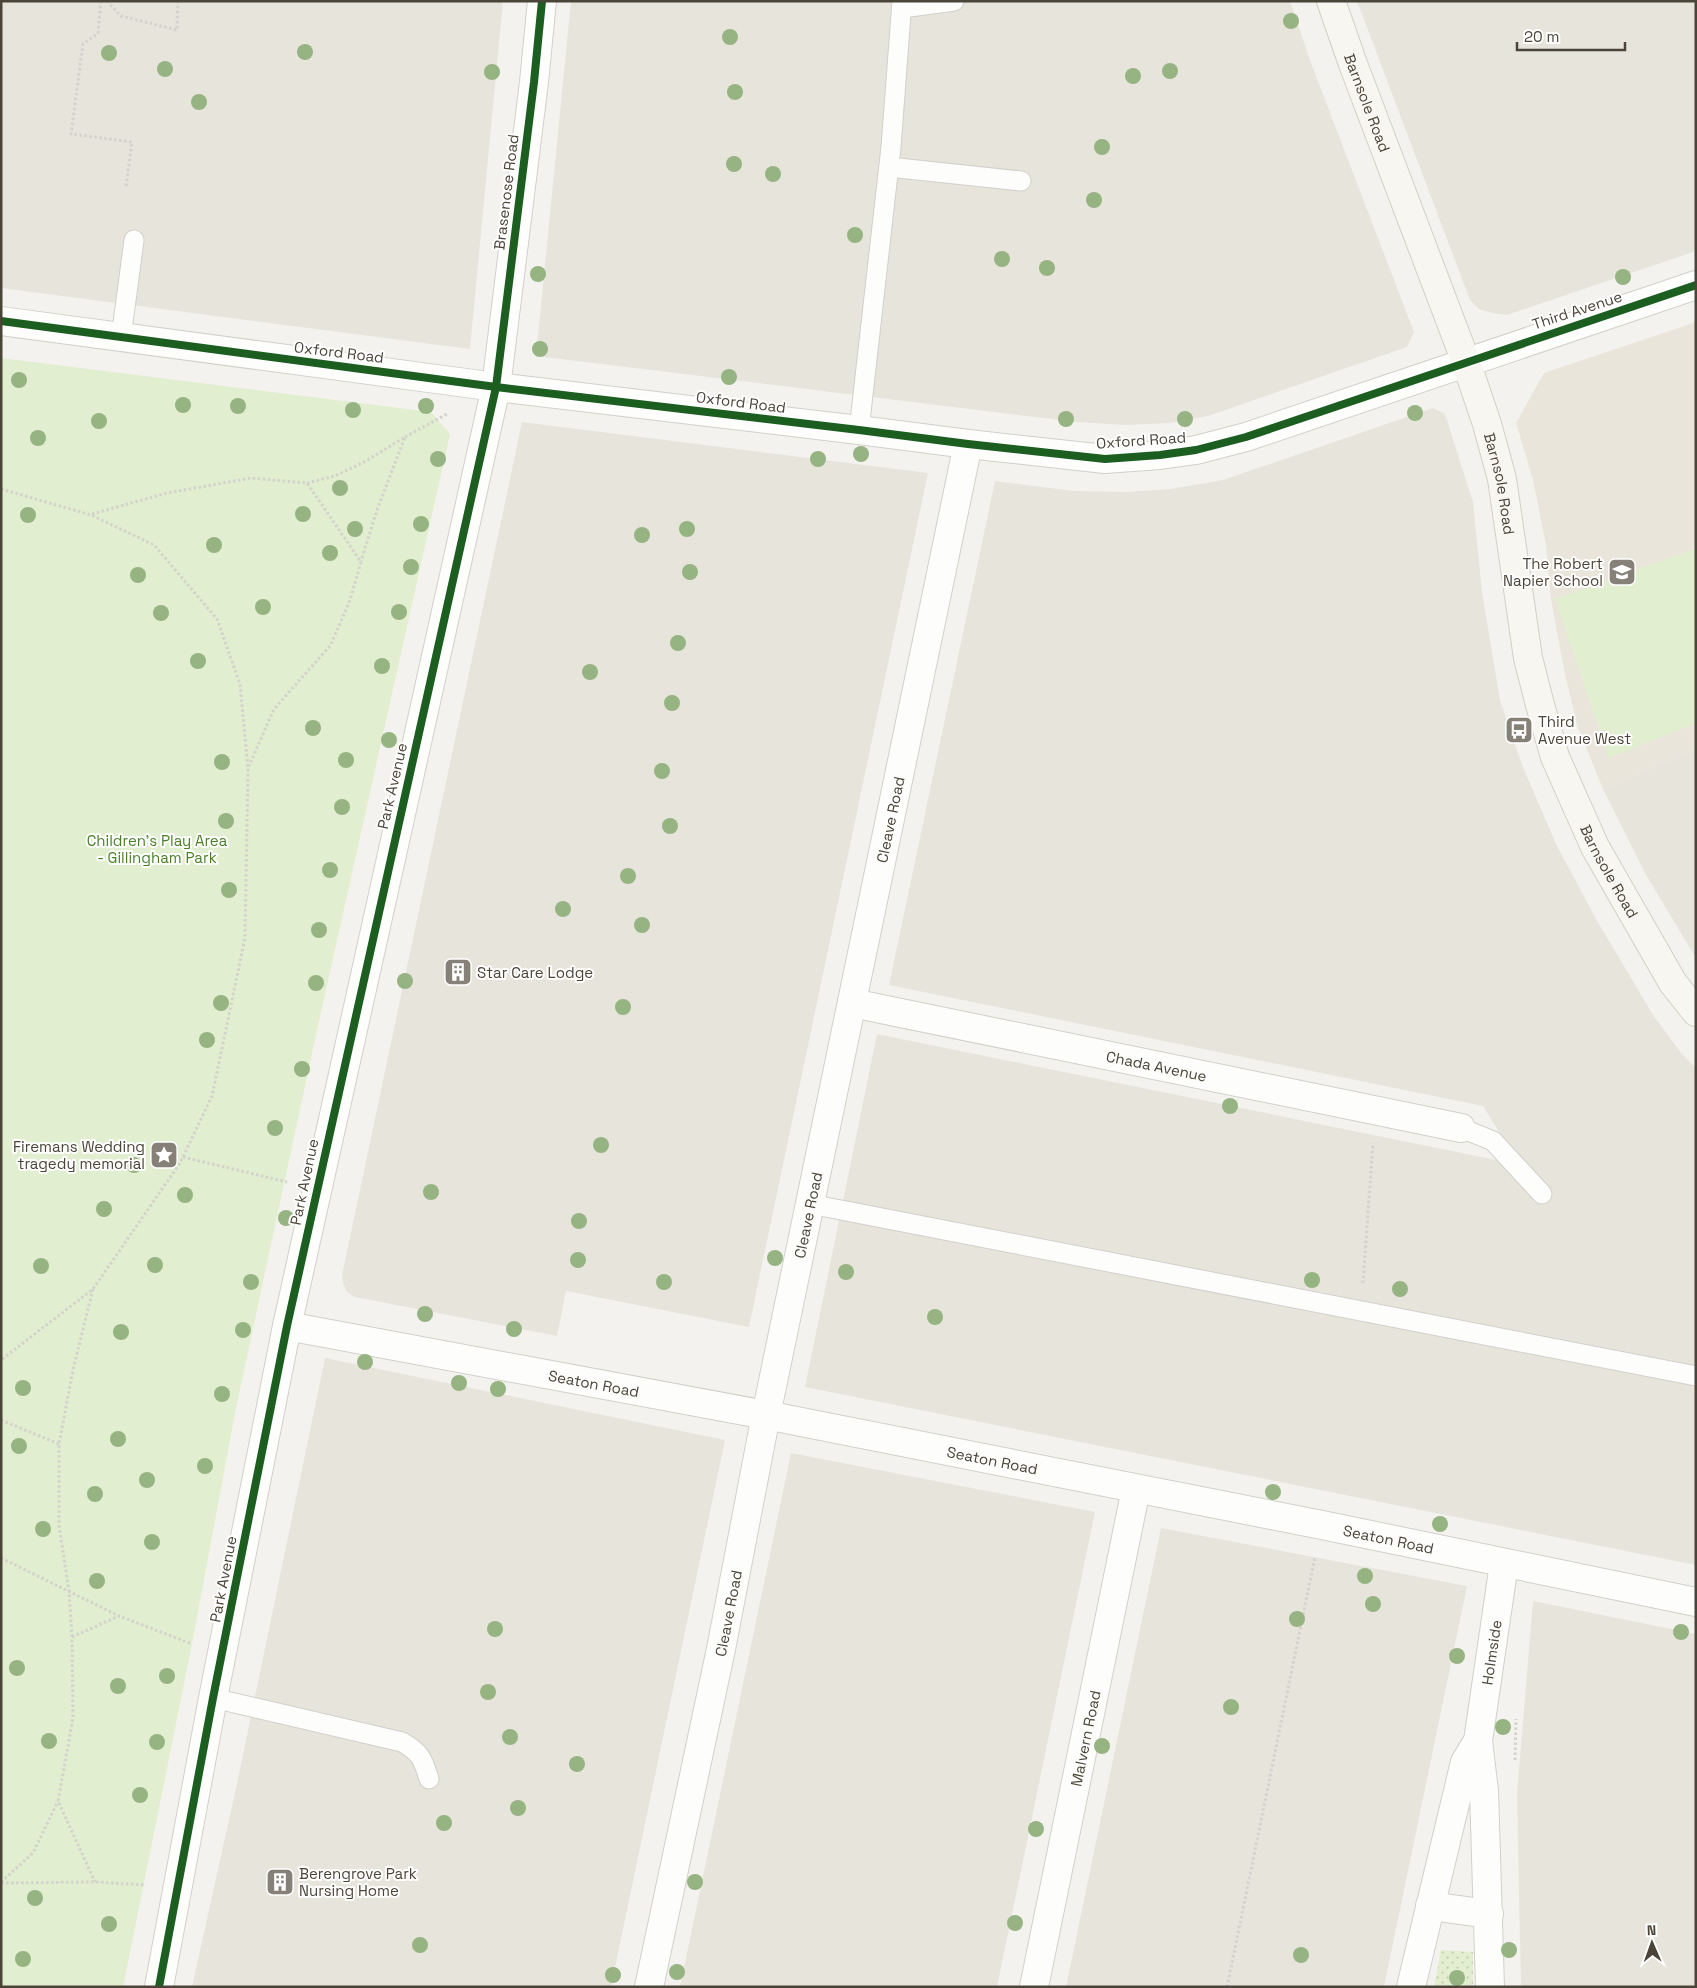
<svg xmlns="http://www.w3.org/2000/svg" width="1697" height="1988" viewBox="0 0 1697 1988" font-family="'Space Grotesk',sans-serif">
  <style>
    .residential { fill: #e7e4dc }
    .education { fill: #eae5da }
    .grass { fill: url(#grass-dots) }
    .green { fill: #e1eecf }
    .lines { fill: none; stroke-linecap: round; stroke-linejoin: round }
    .lane-casing { stroke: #d2d0cb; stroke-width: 21 }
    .street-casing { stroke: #d2d0cb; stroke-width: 30 }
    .secondary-casing { stroke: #d3cfc5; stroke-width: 30 }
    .path { stroke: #d3d2cc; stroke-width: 3; stroke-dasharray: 2.5 2.5; stroke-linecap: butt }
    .lane { stroke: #fdfdfc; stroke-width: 19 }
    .street { stroke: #fdfdfc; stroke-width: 28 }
    .secondary { stroke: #f7f6f1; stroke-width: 28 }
    .cycleway-casing { stroke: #fff; stroke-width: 11 }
    .cycleway { stroke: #1b5e20; stroke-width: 8 }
    .tree { fill: #96b382 }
    .labels { text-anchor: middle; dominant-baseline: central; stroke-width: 4; stroke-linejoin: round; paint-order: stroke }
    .street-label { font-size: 15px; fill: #4b4439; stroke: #fff }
    .poi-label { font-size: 15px; fill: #4b4439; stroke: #fff; text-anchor: start }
    .park-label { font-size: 15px; fill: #4a7f2a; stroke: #fff }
  </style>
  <defs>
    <pattern id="grass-dots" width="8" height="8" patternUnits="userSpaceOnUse" patternTransform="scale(1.25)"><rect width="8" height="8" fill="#e1eecf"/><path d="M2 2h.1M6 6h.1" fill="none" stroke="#c3cdb2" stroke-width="1.8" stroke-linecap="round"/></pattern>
  </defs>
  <rect width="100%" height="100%" fill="#f4f2ee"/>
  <g class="residential">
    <path d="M1,1H503L470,349L1,288Z"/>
    <path d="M571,1H1290L1311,63L1414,332L1407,347L1208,416L1170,423L1126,425L1076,422L536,356Z"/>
    <path d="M1357,1H1696V251L1507,315L1492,313L1479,309L1470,300Z"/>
    <path d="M1433,408L1445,414L1473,502L1482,592L1500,700L1522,765L1557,846L1596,919L1653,1015L1682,1054L1696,1068V1565L805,1387L877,1034L1526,1166L1497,1129L1483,1106L889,985L995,481L1075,491L1126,492L1171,489L1223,480Z"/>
    <path d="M522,422L928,473L749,1327L566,1291L557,1336L355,1297L347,1292L343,1283L342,1275Z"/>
    <path d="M1696,749V958L1645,873L1603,789Z"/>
    <path d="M325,1358L725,1440L611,1987H192L238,1779Z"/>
    <path d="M791,1453L1095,1512L997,1987H680Z"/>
    <path d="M1161,1528L1467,1586L1384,1987H1066Z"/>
    <path d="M1533,1601L1696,1634V1987H1521L1517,1794Z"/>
  </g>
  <path class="education" d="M1696,322V749L1603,789L1577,725L1565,674L1551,600L1546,545L1533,480L1516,423L1544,373Z"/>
  <path class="grass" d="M1441,1950L1473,1952V1987H1434Z"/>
  <g class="green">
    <path d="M1,358L431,412L450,434L317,1030L236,1408L192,1644L123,1987H1Z"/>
    <path d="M1696,548V723L1609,758L1555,599Z"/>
  </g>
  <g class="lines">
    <defs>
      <g id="lane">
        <path d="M902,8L954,1"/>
        <path d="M889,167L1021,181"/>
        <path d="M121,338L134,240"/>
        <path d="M859,430L891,147L902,1"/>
        <path d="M1461,1128L1493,1141L1542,1194"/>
        <path d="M810,1204L1696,1376"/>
        <path d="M213,1698L402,1742C420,1752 423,1759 429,1779"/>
      </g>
      <g id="street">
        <path d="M1,321L496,387L859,430L968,444L1105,459L1160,455L1196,450L1246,437L1696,285"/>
        <path id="s1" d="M852,1003L1461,1128"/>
        <path id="s2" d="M287,1326L766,1415L1322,1525L1696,1602"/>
        <path d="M1430,1906L1489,1914"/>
        <path d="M159,1987L213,1698L287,1326L496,387L534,82L542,1"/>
        <path id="s3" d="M649,1987L721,1649L766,1415L968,444"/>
        <path id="s4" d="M1034,1987L1136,1489"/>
        <path d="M1411,1987L1465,1762L1478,1741"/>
        <path id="s5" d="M1490,1987L1484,1791L1478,1741L1504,1564"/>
      </g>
      <g id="secondary">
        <path id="s6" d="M1331,1L1353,64L1466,362L1487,424L1502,479L1528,658L1540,705L1555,757L1595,847L1673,983L1696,1012"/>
      </g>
    </defs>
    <use href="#lane" class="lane-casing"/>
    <use href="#street" class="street-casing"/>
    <use href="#secondary" class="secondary-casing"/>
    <g class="path">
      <path d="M101,1L98,33L83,44L71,134L132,142L126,187"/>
      <path d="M107,1L121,16L177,30L178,1"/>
      <path d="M405,437L447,414"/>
      <path d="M307,483L335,476L364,462L405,437L377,510L361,561"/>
      <path d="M1,489L91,515L154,545L217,619L240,684L248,768L245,938L212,1096L180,1163L93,1289L1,1360"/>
      <path d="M92,514L167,493L251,478L307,483L361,562L349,603L330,646L274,709L249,766"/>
      <path d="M183,1157L287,1182"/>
      <path d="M1363,1283L1373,1143"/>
      <path d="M93,1289L73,1370L59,1444V1525L69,1591L72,1637L73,1718L58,1801L95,1882"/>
      <path d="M1,1420L59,1444"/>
      <path d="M1,1558L119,1616"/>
      <path d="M72,1637L119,1616L192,1644"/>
      <path d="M1515,1760L1516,1719"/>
      <path d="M1,1882L33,1853L58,1801"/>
      <path d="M1,1883L95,1882L146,1885"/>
      <path d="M1227,1987L1315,1557"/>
    </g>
    <use href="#lane" class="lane"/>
    <use href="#street" class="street"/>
    <use href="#secondary" class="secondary"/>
    <defs>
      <g id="cycleway">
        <path d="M1,321L496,387L859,430L968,444L1105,459L1160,455L1196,450L1246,437L1696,285"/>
        <path d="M159,1987L213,1698L287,1326L496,387L534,82L542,1"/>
      </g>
    </defs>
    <use href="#cycleway" class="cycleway-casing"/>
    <use href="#cycleway" class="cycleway"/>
  </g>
  <g class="tree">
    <circle cx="1291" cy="21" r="8"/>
    <circle cx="730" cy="37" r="8"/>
    <circle cx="305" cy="52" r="8"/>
    <circle cx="109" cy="53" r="8"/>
    <circle cx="165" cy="69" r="8"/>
    <circle cx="1170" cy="71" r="8"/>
    <circle cx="492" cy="72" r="8"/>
    <circle cx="1133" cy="76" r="8"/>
    <circle cx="735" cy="92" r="8"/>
    <circle cx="199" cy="102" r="8"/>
    <circle cx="1102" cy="147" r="8"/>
    <circle cx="734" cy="164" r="8"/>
    <circle cx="773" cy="174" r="8"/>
    <circle cx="1094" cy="200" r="8"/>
    <circle cx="855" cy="235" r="8"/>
    <circle cx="1002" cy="259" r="8"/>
    <circle cx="1047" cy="268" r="8"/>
    <circle cx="538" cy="274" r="8"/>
    <circle cx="1623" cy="277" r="8"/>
    <circle cx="540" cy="349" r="8"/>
    <circle cx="729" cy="377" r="8"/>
    <circle cx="19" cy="380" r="8"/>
    <circle cx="183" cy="405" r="8"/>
    <circle cx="238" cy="406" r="8"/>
    <circle cx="426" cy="406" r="8"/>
    <circle cx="353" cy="410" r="8"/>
    <circle cx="1415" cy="413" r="8"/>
    <circle cx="1066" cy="419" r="8"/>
    <circle cx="1185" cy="419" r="8"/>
    <circle cx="99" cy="421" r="8"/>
    <circle cx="38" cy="438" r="8"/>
    <circle cx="861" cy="454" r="8"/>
    <circle cx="438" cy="459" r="8"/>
    <circle cx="818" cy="459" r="8"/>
    <circle cx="340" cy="488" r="8"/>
    <circle cx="303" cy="514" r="8"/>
    <circle cx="28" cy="515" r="8"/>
    <circle cx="421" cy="524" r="8"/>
    <circle cx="355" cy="529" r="8"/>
    <circle cx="687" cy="529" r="8"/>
    <circle cx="642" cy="535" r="8"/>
    <circle cx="214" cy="545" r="8"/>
    <circle cx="330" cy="553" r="8"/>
    <circle cx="411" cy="567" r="8"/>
    <circle cx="690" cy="572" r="8"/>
    <circle cx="138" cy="575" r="8"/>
    <circle cx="263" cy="607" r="8"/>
    <circle cx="399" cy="612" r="8"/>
    <circle cx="161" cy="613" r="8"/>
    <circle cx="678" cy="643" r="8"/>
    <circle cx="198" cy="661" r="8"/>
    <circle cx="382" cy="666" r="8"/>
    <circle cx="590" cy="672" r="8"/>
    <circle cx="672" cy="703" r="8"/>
    <circle cx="313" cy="728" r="8"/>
    <circle cx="389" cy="740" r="8"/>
    <circle cx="346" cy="760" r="8"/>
    <circle cx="222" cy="762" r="8"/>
    <circle cx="662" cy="771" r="8"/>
    <circle cx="342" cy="807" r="8"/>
    <circle cx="226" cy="821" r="8"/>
    <circle cx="670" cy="826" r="8"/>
    <circle cx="330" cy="870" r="8"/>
    <circle cx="628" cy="876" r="8"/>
    <circle cx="229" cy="890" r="8"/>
    <circle cx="563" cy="909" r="8"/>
    <circle cx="642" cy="925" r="8"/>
    <circle cx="319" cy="930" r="8"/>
    <circle cx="405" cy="981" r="8"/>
    <circle cx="316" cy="983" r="8"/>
    <circle cx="221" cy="1003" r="8"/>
    <circle cx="623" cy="1007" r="8"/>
    <circle cx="207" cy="1040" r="8"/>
    <circle cx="302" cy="1069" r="8"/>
    <circle cx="1230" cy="1106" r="8"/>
    <circle cx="275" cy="1128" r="8"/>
    <circle cx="601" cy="1145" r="8"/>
    <circle cx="134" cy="1165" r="8"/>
    <circle cx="431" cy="1192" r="8"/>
    <circle cx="185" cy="1195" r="8"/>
    <circle cx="104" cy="1209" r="8"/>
    <circle cx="286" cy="1218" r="8"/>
    <circle cx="579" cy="1221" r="8"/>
    <circle cx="775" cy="1258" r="8"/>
    <circle cx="578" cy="1260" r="8"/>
    <circle cx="155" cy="1265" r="8"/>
    <circle cx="41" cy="1266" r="8"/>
    <circle cx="846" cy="1272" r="8"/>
    <circle cx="1312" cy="1280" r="8"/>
    <circle cx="251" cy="1282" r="8"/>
    <circle cx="664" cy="1282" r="8"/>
    <circle cx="1400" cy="1289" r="8"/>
    <circle cx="425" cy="1314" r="8"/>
    <circle cx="935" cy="1317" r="8"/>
    <circle cx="514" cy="1329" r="8"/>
    <circle cx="243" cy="1330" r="8"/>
    <circle cx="121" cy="1332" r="8"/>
    <circle cx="365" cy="1362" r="8"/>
    <circle cx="459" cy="1383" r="8"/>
    <circle cx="23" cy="1388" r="8"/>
    <circle cx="498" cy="1389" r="8"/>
    <circle cx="222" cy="1394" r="8"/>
    <circle cx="118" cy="1439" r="8"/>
    <circle cx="19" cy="1446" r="8"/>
    <circle cx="205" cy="1466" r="8"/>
    <circle cx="147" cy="1480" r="8"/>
    <circle cx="1273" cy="1492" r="8"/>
    <circle cx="95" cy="1494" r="8"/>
    <circle cx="1440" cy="1524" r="8"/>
    <circle cx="43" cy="1529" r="8"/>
    <circle cx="152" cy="1542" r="8"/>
    <circle cx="1365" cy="1576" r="8"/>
    <circle cx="97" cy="1581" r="8"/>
    <circle cx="1373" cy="1604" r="8"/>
    <circle cx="1297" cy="1619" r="8"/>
    <circle cx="495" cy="1629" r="8"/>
    <circle cx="1681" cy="1632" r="8"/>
    <circle cx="1457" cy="1656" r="8"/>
    <circle cx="17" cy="1668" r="8"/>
    <circle cx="167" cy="1676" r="8"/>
    <circle cx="118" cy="1686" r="8"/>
    <circle cx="488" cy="1692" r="8"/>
    <circle cx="1231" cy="1707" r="8"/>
    <circle cx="1503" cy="1727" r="8"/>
    <circle cx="510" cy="1737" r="8"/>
    <circle cx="49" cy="1741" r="8"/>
    <circle cx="157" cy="1742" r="8"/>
    <circle cx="1102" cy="1746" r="8"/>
    <circle cx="577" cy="1764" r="8"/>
    <circle cx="140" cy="1795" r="8"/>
    <circle cx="518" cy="1808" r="8"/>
    <circle cx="444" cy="1823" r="8"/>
    <circle cx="1036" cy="1829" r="8"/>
    <circle cx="695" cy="1882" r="8"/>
    <circle cx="35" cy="1898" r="8"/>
    <circle cx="1015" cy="1923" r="8"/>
    <circle cx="109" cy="1924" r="8"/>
    <circle cx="420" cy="1945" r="8"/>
    <circle cx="1509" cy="1950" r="8"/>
    <circle cx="1301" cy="1955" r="8"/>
    <circle cx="23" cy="1959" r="8"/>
    <circle cx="677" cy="1972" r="8"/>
    <circle cx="613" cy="1975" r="8"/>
    <circle cx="1457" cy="1978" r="8"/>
  </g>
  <defs>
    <symbol id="school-square" viewBox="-11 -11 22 22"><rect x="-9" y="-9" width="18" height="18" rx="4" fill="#868178" stroke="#fff"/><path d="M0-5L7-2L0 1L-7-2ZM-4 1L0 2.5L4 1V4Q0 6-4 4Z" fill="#fff"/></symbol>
    <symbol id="bus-square" viewBox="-11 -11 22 22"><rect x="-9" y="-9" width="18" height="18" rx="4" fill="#868178" stroke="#fff"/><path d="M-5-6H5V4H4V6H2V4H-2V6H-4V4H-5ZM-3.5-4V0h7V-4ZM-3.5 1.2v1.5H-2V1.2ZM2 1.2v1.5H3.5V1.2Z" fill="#fff"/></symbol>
    <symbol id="building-square" viewBox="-11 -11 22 22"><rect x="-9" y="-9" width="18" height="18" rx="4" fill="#868178" stroke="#fff"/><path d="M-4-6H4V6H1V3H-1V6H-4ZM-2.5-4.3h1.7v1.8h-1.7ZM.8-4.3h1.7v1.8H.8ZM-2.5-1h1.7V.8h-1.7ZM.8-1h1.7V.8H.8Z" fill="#fff"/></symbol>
    <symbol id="sight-square" viewBox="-11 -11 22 22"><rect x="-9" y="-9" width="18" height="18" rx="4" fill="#868178" stroke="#fff"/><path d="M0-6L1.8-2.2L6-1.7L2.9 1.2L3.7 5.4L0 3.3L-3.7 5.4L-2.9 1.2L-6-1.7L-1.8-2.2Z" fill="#fff"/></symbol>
  </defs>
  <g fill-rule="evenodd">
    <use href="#school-square" x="1606" y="556" width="32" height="32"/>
    <use href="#bus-square" x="1503" y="714" width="32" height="32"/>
    <use href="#building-square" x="442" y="956" width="32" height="32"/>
    <use href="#sight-square" x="148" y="1139" width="32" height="32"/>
    <use href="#building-square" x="264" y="1866" width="32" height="32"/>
  </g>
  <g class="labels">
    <g class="street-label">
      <text stroke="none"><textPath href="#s6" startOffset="108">Barnsole Road</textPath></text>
      <text transform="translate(506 192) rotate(-83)">Brasenose Road</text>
      <text transform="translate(1577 310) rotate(-18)">Third Avenue</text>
      <text transform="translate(339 352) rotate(7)">Oxford Road</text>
      <text transform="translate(741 402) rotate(7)">Oxford Road</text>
      <text transform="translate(1141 440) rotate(-4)">Oxford Road</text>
      <text stroke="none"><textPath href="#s6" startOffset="512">Barnsole Road</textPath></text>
      <text transform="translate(392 786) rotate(-77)">Park Avenue</text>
      <text stroke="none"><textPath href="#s3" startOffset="1192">Cleave Road</textPath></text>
      <text stroke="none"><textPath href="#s6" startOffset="918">Barnsole Road</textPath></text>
      <text stroke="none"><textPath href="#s1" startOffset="311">Chada Avenue</textPath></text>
      <text transform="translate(304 1182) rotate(-78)">Park Avenue</text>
      <text stroke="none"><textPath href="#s3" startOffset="788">Cleave Road</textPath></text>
      <text stroke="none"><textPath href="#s2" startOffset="312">Seaton Road</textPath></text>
      <text stroke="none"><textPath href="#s2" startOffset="718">Seaton Road</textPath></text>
      <text stroke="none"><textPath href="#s2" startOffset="1122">Seaton Road</textPath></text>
      <text transform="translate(223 1579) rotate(-79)">Park Avenue</text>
      <text stroke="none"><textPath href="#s3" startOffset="382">Cleave Road</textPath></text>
      <text stroke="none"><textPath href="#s5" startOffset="336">Holmside</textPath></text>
      <text stroke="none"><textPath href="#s4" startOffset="254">Malvern Road</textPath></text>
    </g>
    <g class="poi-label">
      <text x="1603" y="563" text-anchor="end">The Robert<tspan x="1603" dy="17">Napier School</tspan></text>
      <text x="1538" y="721">Third<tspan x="1538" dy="17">Avenue West</tspan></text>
      <text x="477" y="972">Star Care Lodge</text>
      <text x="145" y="1146" text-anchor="end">Firemans Wedding<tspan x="145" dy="17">tragedy memorial</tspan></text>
      <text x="299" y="1873">Berengrove Park<tspan x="299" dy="17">Nursing Home</tspan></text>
    </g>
    <g class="park-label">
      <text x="157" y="840">Children's Play Area<tspan x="157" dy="17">- Gillingham Park</tspan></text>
    </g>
  </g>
  <rect width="1697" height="1988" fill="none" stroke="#4b4439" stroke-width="5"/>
  <g transform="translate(1652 1943) rotate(358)" stroke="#ffffff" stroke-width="4" paint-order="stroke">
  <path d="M0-4L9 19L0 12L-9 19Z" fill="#4b4439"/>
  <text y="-8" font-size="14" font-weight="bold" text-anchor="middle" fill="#4b4439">N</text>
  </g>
  <path d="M1517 42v8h108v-8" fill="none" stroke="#4b4439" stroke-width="2.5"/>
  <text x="1524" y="42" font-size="15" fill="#4b4439" stroke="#ffffff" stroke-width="4" paint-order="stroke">20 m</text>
</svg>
